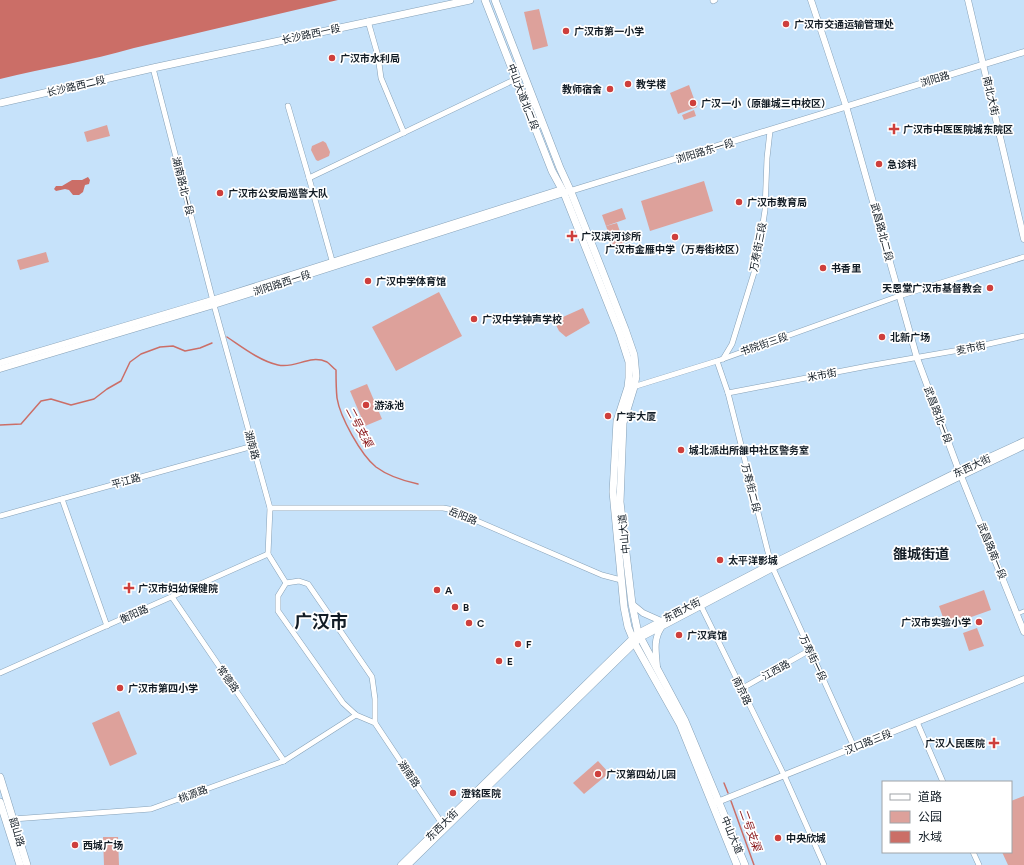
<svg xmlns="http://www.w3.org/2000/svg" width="1024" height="865" viewBox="0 0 1024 865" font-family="Figtree,'Noto Sans SC',sans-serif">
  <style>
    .green { fill: #dda19b }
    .water { fill: #cb6e67 }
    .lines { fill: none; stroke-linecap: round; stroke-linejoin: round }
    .stream { stroke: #cb6e67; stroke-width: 1.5 }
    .pedestrian-casing { stroke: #86a1b7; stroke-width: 4.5 }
    .minor-casing { stroke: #86a1b7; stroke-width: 6 }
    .tertiary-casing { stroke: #86a1b7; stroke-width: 7 }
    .secondary-casing { stroke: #86a1b7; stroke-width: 8 }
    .pedestrian { stroke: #fff; stroke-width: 3.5 }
    .minor { stroke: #fff; stroke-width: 5 }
    .tertiary { stroke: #fff; stroke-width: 6 }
    .secondary { stroke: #fff; stroke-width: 7 }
    .poi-dot { fill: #ce3f3c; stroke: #fff; stroke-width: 1.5 }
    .labels { text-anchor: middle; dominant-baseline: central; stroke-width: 3.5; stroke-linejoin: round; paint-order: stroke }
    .poi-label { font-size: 10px; font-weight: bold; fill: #121c25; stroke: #fff; text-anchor: start }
    .street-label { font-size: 10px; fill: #121c25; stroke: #fff }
    .water-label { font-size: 11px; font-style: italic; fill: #89161a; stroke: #fff }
    .district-label { font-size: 14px; font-weight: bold; fill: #121c25; stroke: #fff }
    .town-label { font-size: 18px; font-weight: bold; fill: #121c25; stroke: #fff }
  </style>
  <rect width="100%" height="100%" fill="#c6e2fa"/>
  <g class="green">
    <path d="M539,9L548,46L533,50L524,12Z"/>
    <path d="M689,85L697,107L678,114L670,93Z"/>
    <path d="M694,110L696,116L684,120L682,115Z"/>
    <path d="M107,125L110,136L87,142L84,132Z"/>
    <path d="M323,141L326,143L330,152L329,156L318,161L316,160L311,150L312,146Z"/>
    <path d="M704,181L713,211L650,231L641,201Z"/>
    <path d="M622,208L626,219L606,226L602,215Z"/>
    <path d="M617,223L624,243L613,246L606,226Z"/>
    <path d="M46,252L49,262L20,270L17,260Z"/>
    <path d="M439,292L462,336L396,371L372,327Z"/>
    <path d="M583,308L590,323L566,337L559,331L554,321Z"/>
    <path d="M367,384L382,419L365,426L350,391Z"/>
    <path d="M984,590L991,610L946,626L939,606Z"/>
    <path d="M977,628L984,646L969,651L963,633Z"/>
    <path d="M119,711L137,754L110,766L92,723Z"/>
    <path d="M598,761L609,773L584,794L573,783Z"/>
    <path d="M1024,796V865H1008L1002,852H1011V801Z"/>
    <path d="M103,837H118L119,865H104Z"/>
  </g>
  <g class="water">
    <path d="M0,0H338L134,48C90,61 45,68 0,79Z"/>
    <path d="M88,177L90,180L89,184L85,185L83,192L79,195H73L69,190L65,189L56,191L54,189L56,186H62L72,180H82Z"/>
  </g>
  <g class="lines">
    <g class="stream">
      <path d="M227,337C242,347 260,361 278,365C296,369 309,354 327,362C330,364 333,368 336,370C336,379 336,388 337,398C340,417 361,455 376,467C388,476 404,481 418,484"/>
      <path d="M0,425L21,424L41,401L51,399L71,405L94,399L107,389L121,381L130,362L141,354L160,347L173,346L185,351L200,348L212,343"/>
      <path d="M724,783L728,793"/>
      <path d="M731,801L754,865"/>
    </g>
    <defs>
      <path id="pedestrian" d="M1017,614L1024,611"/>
      <g id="minor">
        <path d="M713,1L715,0"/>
        <path d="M368,21L378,56L381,78L404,133"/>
        <path d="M153,68L214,305L270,508L268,554L286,583L299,581L308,584L372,677L375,699V723L443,825"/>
        <path d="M288,106L309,178"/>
        <path d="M333,264L309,178L516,79"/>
        <path d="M723,359L732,344L757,263L765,210L767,158L770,131"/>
        <path d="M717,361L728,393L771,564L854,747"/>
        <path d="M633,387L717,361L899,296L1024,257"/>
        <path d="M728,393L868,366L971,348L1024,336"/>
        <path d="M62,499L107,626"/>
        <path d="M270,508H443L449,509L602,575L621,580"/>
        <path d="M0,516L253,446"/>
        <path d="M286,583L278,596V611L343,703L356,715L375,723"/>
        <path d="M172,597L284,761"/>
        <path d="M701,606L784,775L824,865"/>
        <path d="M0,673L268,554"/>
        <path d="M741,689L810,650"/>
        <path d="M917,722L943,782"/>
        <path d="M13,819L151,809L284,761L356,715"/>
        <path d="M973,852L979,865"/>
      </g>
      <g id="tertiary">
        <path d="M811,0L846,106L917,358L959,471L1024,632"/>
        <path d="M968,0L1024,239"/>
        <path d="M0,363L212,300L562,189"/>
        <path d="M0,369L214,305L564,193L1024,52"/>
        <path d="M632,604L643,613L661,621"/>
        <path d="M657,667C656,653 653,640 661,628"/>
        <path d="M715,803L1024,679"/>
        <path d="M401,865L638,633L771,564L959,471L1024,441"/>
        <path d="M408,865L640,638L773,568L961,476L1024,446"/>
      </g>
      <g id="secondary">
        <path d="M485,0L552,171L564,193L620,334L629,362V378L628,387L617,421L613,492L624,607L628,627L635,644L680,724L737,865"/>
        <path d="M495,0L560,168L571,192L600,265L625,329L634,355L636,376L634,387L623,423L620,502L632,604L638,633L685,721L745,865"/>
        <path d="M0,103L153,68L470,0"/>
        <path d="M0,777L27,865"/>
        <path d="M0,802L20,865"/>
      </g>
    </defs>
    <use href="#pedestrian" class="pedestrian-casing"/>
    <use href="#minor" class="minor-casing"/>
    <use href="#tertiary" class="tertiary-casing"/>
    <use href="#secondary" class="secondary-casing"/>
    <use href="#pedestrian" class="pedestrian"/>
    <use href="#minor" class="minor"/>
    <use href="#tertiary" class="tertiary"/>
    <use href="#secondary" class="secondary"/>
  </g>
  <g class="poi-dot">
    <circle cx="786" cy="24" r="4"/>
    <circle cx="566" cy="31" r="4"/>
    <circle cx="332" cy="58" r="4"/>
    <circle cx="628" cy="84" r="4"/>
    <circle cx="610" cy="89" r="4"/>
    <circle cx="693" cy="103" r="4"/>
    <path d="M892 123h4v4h4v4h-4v4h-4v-4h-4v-4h4z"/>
    <circle cx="879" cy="164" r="4"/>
    <circle cx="220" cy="193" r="4"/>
    <circle cx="739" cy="202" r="4"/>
    <path d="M570 230h4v4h4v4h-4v4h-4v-4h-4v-4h4z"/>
    <circle cx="675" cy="237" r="4"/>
    <circle cx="823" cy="268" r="4"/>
    <circle cx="368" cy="281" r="4"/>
    <circle cx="990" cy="288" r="4"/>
    <circle cx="474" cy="319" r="4"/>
    <circle cx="882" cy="337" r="4"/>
    <circle cx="366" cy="405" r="4"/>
    <circle cx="608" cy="416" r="4"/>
    <circle cx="681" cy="450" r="4"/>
    <circle cx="720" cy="560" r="4"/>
    <path d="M127 582h4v4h4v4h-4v4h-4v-4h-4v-4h4z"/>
    <circle cx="437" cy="590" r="4"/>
    <circle cx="455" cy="607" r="4"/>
    <circle cx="979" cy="622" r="4"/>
    <circle cx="469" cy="623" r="4"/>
    <circle cx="679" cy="635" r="4"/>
    <circle cx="518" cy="644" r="4"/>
    <circle cx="499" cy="661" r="4"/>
    <circle cx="120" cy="688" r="4"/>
    <path d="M992 737h4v4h4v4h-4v4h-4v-4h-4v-4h4z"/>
    <circle cx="598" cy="774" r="4"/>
    <circle cx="453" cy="793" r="4"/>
    <circle cx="778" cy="838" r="4"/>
    <circle cx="75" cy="845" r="4"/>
  </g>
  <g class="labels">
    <g class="poi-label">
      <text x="794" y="24">广汉市交通运输管理处</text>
      <text x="574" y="31">广汉市第一小学</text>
      <text x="340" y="58">广汉市水利局</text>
      <text x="636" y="84">教学楼</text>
      <text x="602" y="89" text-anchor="end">教师宿舍</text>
      <text x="701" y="103">广汉一小（原雒城三中校区）</text>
      <text x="903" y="129">广汉市中医医院城东院区</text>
      <text x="887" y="164">急诊科</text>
      <text x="228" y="193">广汉市公安局巡警大队</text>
      <text x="747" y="202">广汉市教育局</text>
      <text x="581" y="236">广汉滨河诊所</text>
      <text x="675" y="249" text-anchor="middle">广汉市金雁中学（万寿街校区）</text>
      <text x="831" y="268">书香里</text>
      <text x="376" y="281">广汉中学体育馆</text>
      <text x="982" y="288" text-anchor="end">天恩堂广汉市基督教会</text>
      <text x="482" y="319">广汉中学钟声学校</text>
      <text x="890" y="337">北新广场</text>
      <text x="374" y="405">游泳池</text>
      <text x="616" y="416">广宇大厦</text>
      <text x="689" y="450">城北派出所雒中社区警务室</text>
      <text x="728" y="560">太平洋影城</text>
      <text x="138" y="588">广汉市妇幼保健院</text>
      <text x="445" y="590">A</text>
      <text x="463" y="607">B</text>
      <text x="971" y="622" text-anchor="end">广汉市实验小学</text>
      <text x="477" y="623">C</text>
      <text x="687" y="635">广汉宾馆</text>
      <text x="526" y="644">F</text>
      <text x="507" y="661">E</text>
      <text x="128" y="688">广汉市第四小学</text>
      <text x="985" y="743" text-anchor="end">广汉人民医院</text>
      <text x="606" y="774">广汉第四幼儿园</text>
      <text x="461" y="793">澄铭医院</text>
      <text x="786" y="838">中央欣城</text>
      <text x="83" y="845">西城广场</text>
    </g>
    <g class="street-label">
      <text transform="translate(311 34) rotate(-12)">长沙路西一段</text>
      <text transform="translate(935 79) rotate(-17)">浏阳路</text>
      <text transform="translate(76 86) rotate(-13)">长沙路西二段</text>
      <text transform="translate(991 96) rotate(77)">南北大街</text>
      <text transform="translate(523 97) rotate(69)">中山大道北二段</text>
      <text transform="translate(705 151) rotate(-17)">浏阳路东一段</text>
      <text transform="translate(183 186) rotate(76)">湖南路北一段</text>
      <text transform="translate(882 232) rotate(75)">武昌路北二段</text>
      <text transform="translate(758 247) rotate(-79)">万寿街三段</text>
      <text transform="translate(282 283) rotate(-18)">浏阳路西一段</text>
      <text transform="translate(764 344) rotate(-19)">书院街三段</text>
      <text transform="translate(971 348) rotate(-12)">麦市街</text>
      <text transform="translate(822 375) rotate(-11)">米市街</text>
      <text transform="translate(938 415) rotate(69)">武昌路北一段</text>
      <text transform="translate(252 445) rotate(75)">湖南路</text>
      <text transform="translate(972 466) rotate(-25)">东西大街</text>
      <text transform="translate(126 481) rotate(-15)">平江路</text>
      <text transform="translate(751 488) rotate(76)">万寿街二段</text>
      <text transform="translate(463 516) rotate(22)">岳阳路</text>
      <text transform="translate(624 534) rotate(-96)">中山大道</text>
      <text transform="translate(992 551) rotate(68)">武昌路南一段</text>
      <text transform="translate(682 610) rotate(-27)">东西大街</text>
      <text transform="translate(134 614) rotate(-24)">衡阳路</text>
      <text transform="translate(813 658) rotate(65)">万寿街一段</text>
      <text transform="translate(776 670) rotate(-29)">江西路</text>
      <text transform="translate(228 679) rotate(55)">常德路</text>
      <text transform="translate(742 691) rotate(64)">南京路</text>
      <text transform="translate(868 742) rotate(-22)">汉口路三段</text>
      <text transform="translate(409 774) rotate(56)">湖南路</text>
      <text transform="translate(193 794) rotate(-20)">桃源路</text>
      <text transform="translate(442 825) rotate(-44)">东西大街</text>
      <text transform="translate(17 832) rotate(73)">韶山路</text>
      <text transform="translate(732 835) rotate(67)">中山大道</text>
    </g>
    <g class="water-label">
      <text transform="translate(359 427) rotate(62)">二号支渠</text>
      <text transform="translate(750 830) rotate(70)">二号支渠</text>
    </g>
    <g class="district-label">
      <text x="921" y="554">雒城街道</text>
    </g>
    <g class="town-label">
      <text x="321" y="622">广汉市</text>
    </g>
  </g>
  <rect x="882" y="781" width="130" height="72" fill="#ffffff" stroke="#a0a4a8"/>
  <rect x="890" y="794" width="20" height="6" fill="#ffffff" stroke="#a0a4a8"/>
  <text x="918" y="801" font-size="12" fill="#121c25">道路</text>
  <rect x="890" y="811" width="20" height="12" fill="#dda19b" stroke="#a0a4a8"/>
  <text x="918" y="821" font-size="12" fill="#121c25">公园</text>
  <rect x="890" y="831" width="20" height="12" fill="#cb6e67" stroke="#a0a4a8"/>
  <text x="918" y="841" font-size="12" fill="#121c25">水域</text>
</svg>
